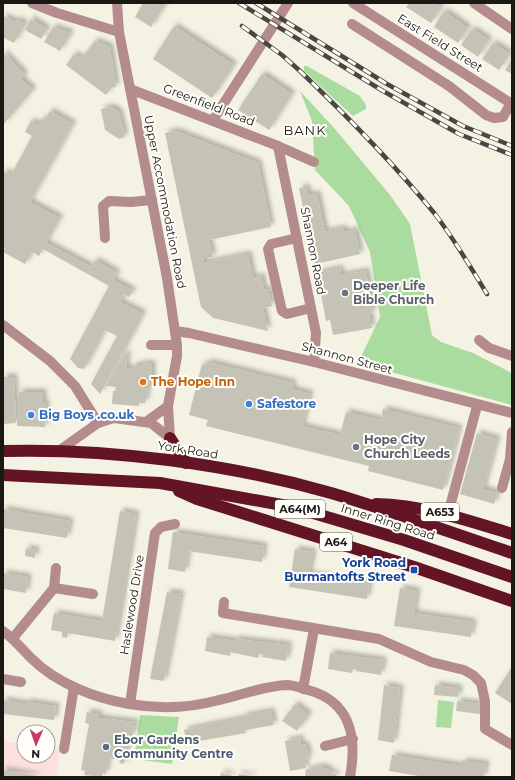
<svg xmlns="http://www.w3.org/2000/svg" width="515" height="780" viewBox="0 0 515 780" font-family="Montserrat,sans-serif">
	<style>
		.education { fill: #fbe0de }
		.green { fill: #abdc9f }
		.building { fill: #c5c3b5; filter: url(#shadow) }
		.lines { fill: none; stroke-linecap: round; stroke-linejoin: round }
		.minor { stroke: #b48c8e; stroke-width: 10 }
		.highway { stroke: #631525; stroke-width: 12 }
		.rail-casing { stroke: #484740; stroke-width: 4.5 }
		.rail { stroke: #fffefb; stroke-width: 3; stroke-dasharray: 9; stroke-linecap: butt }
		.worship-dot { fill: #6b7280; stroke: #fffefb; stroke-width: 1.5 }
		.food-dot { fill: #e8710a; stroke: #fffefb; stroke-width: 1.5 }
		.shop-dot { fill: #3f7fe0; stroke: #fffefb; stroke-width: 1.5 }
		.transit-dot { fill: #1a4fb4; stroke: #fffefb; stroke-width: 1.5 }
		.service-dot { fill: #5c6f8a; stroke: #fffefb; stroke-width: 1.5 }
		.labels { text-anchor: middle; stroke-width: 4; stroke-linejoin: round; paint-order: stroke }
		.shield { fill: #fffefb; stroke: #5e5d59; stroke-width: 1 }
		.shield-label { font-size: 11px; font-weight: bold; fill: #191813 }
		.street-label { font-size: 12px; fill: #191813; stroke: #fffefb }
		.worship-label { font-size: 12px; font-weight: bold; fill: #5b616d; stroke: #fffefb; text-anchor: start }
		.food-label { font-size: 12px; font-weight: bold; fill: #c56008; stroke: #fffefb; text-anchor: start }
		.shop-label { font-size: 12px; font-weight: bold; fill: #366cbe; stroke: #fffefb; text-anchor: start }
		.transit-label { font-size: 12px; font-weight: bold; fill: #164399; stroke: #fffefb; text-anchor: end }
		.service-label { font-size: 12px; font-weight: bold; fill: #4e5e75; stroke: #fffefb; text-anchor: start }
		.neighbourhood-label { font-size: 13px; letter-spacing: 1px; fill: #191813; stroke: #fffefb }
	</style>
	<defs>
		<filter id="shadow"><feDropShadow dx="3.5" dy="-3.5" stdDeviation="2" flood-color="#0004"/></filter>
	</defs>
	<rect width="100%" height="100%" fill="#f4f2e3"/>
	<!-- education -->
	<path class="education" d="M3,741L24,745V756H48V748L60,750L56,777H3Z"/>
	<!-- green -->
	<g class="green">
		<path d="M304,66H307L360,96L366,105V109L353,116L304,71Z"/>
		<path d="M300,91L335,129L390,195L410,224L432,335L441,342L473,353L512,373V405L358,363L380,317L370,252L349,206L315,170L312,121Z"/>
		<path d="M438,700L454,702L451,728L436,727Z"/>
		<path d="M140,715L179,717L172,764L134,759Z"/>
	</g>
	<!-- building -->
	<g class="building">
		<path d="M143,3H155L159,5L160,3H166L151,27L135,17Z"/>
		<path d="M409,3H433L441,8L431,23L406,7Z"/>
		<path d="M444,11L468,28L458,43L434,27Z"/>
		<path d="M3,16L16,22L18,20L25,24L14,43L6,39L7,37L3,40Z"/>
		<path d="M31,19L47,29L41,39L25,30Z"/>
		<path d="M174,26L234,65L212,98L153,59Z"/>
		<path d="M53,27L71,33L60,51L44,42Z"/>
		<path d="M472,29L489,40L478,57L461,45Z"/>
		<path d="M95,41L110,47L116,87H112L106,95L66,65L74,54L81,59Z"/>
		<path d="M493,43L510,54L499,70L482,59Z"/>
		<path d="M3,52L25,75L21,79L33,90L3,125Z"/>
		<path d="M512,59V74L505,70Z"/>
		<path d="M262,74L292,94L269,130L238,110Z"/>
		<path d="M111,107L119,112L125,137L119,139L105,130L101,109Z"/>
		<path d="M50,111L73,124L30,202L60,218L46,243L91,267L95,260L117,273L113,280L133,291L129,297L124,294L120,302L143,314L100,394L91,384L117,336L105,330L84,369L78,368L70,359L109,286L43,249L39,256L32,252L25,264L3,252L5,248L3,247V171L11,175L32,136L25,132L31,121L39,125L42,118L45,120Z"/>
		<path d="M176,131L258,163L271,227L209,240L213,257L203,258L204,263L248,254L253,278L261,276L264,290L268,289L272,306L263,308L268,331L213,318L201,307L165,133Z"/>
		<path d="M306,187L308,195L317,194L325,232L343,228L344,232L355,230L360,254L315,264L299,188Z"/>
		<path d="M340,268L341,275L366,271L373,312L369,313L372,328L333,335L330,320L326,321L317,273Z"/>
		<path d="M125,353L127,354L126,368L133,369L134,365H142V363L152,364V386H148L145,403H139V406L112,404L113,391H116V387L106,386Z"/>
		<path d="M208,362L293,383L292,389L310,394L302,426L340,435L346,412L381,420L383,409L459,428L443,490L368,471L369,466L206,426L208,420L189,415L202,364L206,365Z"/>
		<path d="M3,377H14L16,423L3,424Z"/>
		<path d="M19,392H43V403H46L45,427L17,426V401H19Z"/>
		<path d="M477,433L497,439L483,489L497,493L494,504L460,494Z"/>
		<path d="M3,509L70,521L67,538L3,528Z"/>
		<path d="M120,511L136,514L115,641L68,633L67,638L62,637V632L51,630L54,613L102,621Z"/>
		<path d="M173,532L264,546L262,562L188,551L185,572L168,569Z"/>
		<path d="M26,548L36,550L35,558L25,556Z"/>
		<path d="M295,549L313,552L309,574L369,583L367,599L289,587Z"/>
		<path d="M3,573L28,577L26,593L3,589Z"/>
		<path d="M400,588L417,591L414,613L473,622L471,637L394,626Z"/>
		<path d="M167,592L181,594L164,681L150,679Z"/>
		<path d="M207,637L236,641V639L289,645L286,661L262,657L263,655L259,654L258,658L230,652V656L205,651Z"/>
		<path d="M330,653L383,660L381,675L356,671V669H353L352,673L328,669Z"/>
		<path d="M512,667V704L495,693Z"/>
		<path d="M384,685L400,688L394,743L378,740Z"/>
		<path d="M435,685L459,688L458,697L434,695Z"/>
		<path d="M3,700L27,704V702L56,706L54,720L3,714Z"/>
		<path d="M457,701L481,704L480,714L456,711Z"/>
		<path d="M295,704L309,715L297,731L282,721Z"/>
		<path d="M271,711L274,725L245,730L246,733L187,743L184,730L243,718V716Z"/>
		<path d="M87,712L99,714V718L135,722L133,735H129L124,764L119,763L120,760L108,758L106,774L102,773V777L84,775L85,771L81,770L89,724L85,723Z"/>
		<path d="M300,738L301,745L305,744L309,755H307L308,761H305L306,768L290,771L285,741Z"/>
		<path d="M392,755L462,766V761L486,764L484,777H425L389,771Z"/>
		<path d="M320,766L330,770V773L337,774L336,777H305L306,769L313,770V767L319,768Z"/>
		<path d="M3,770L38,776V777H3Z"/>
		<path d="M221,773L231,775V777H220Z"/>
		<path d="M239,774L253,776V777H238Z"/>
	</g>
	<g class="lines">
		<!-- minor -->
		<g class="minor">
			<path d="M32,3L57,13L119,32"/>
			<path d="M117,3L119,32L167,278L177,345V356L168,406L170,438"/>
			<path d="M353,3L512,104"/>
			<path d="M474,3L512,29"/>
			<path d="M352,24L449,86L486,115L494,118L503,117L511,103"/>
			<path d="M130,89L278,146L314,162"/>
			<path d="M213,120L288,3"/>
			<path d="M278,146L316,333L314,362"/>
			<path d="M105,238L103,206L109,201L131,202L152,200"/>
			<path d="M297,238L271,244L268,249L282,311L287,314L311,308"/>
			<path d="M3,325L50,361L75,386L98,423"/>
			<path d="M175,331L189,333L314,362L512,413"/>
			<path d="M479,340L489,348L512,356"/>
			<path d="M151,345H177"/>
			<path d="M146,422L168,406"/>
			<path d="M60,450L98,423L114,418L151,423L170,438"/>
			<path d="M502,488L510,459L512,432"/>
			<path d="M448,514L477,406"/>
			<path d="M54,588L56,568"/>
			<path d="M224,602L223,613L379,639L431,662L464,670L473,675L481,683L485,701V729L512,745"/>
			<path d="M3,631C14,639 22,649 31,658C56,683 94,698 129,704C158,709 190,708 219,700C242,695 263,686 287,685C293,685 301,688 308,690C352,702 357,738 350,777"/>
			<path d="M13,638L54,588L93,594"/>
			<path d="M3,679L21,682"/>
			<path d="M303,689L314,629"/>
			<path d="M130,704L155,533L161,527L175,524"/>
			<path d="M325,746L353,739"/>
			<path d="M64,749L74,687"/>
		</g>
		<!-- highway -->
		<g class="highway">
			<path d="M170,438L186,463"/>
			<path d="M3,451C109,448 229,464 331,493C392,511 452,533 512,553"/>
			<path d="M3,475L160,483L293,507L404,540L512,577"/>
			<path d="M179,491L197,499L414,567L512,601"/>
			<path d="M376,504C423,505 467,520 512,534"/>
		</g>
		<!-- rail casing -->
		<g class="rail-casing">
			<g id="rail">
				<path d="M239,3L383,91L459,134L512,155"/>
				<path d="M256,3L387,84L463,126L512,146"/>
				<path d="M242,26L282,55L300,71C347,116 394,164 435,214C454,239 470,266 487,294"/>
			</g>
		</g>
		<!-- rail -->
		<use href="#rail" class="rail"/>
	</g>
	<!-- markers -->
	<g class="worship-dot">
		<circle cx="345" cy="293" r="4"/>
		<circle cx="356" cy="447" r="4"/>
	</g>
	<circle class="food-dot" cx="143" cy="382" r="4"/>
	<g class="shop-dot">
		<circle cx="249" cy="404" r="4"/>
		<circle cx="31" cy="415" r="4"/>
	</g>
	<rect class="transit-dot" x="410" y="566" width="8" height="8" rx="2"/>
	<circle class="service-dot" cx="106" cy="747" r="4"/>
	<g class="labels">
		<!-- shield labels -->
		<g class="shield">
			<rect x="275" y="500" width="50" height="18" rx="3"/>
			<rect x="421" y="503" width="38" height="18" rx="3"/>
			<rect x="320" y="533" width="32" height="18" rx="3"/>
		</g>
		<g class="shield-label">
			<text x="300" y="513">A64(M)</text>
			<text x="440" y="516">A653</text>
			<text x="336" y="546">A64</text>
		</g>
		<!-- street labels -->
		<g class="street-label">
			<text transform="translate(440 43) rotate(32)" y="4">East Field Street</text>
			<text transform="translate(209 105) rotate(21)" y="4">Greenfield Road</text>
			<text transform="translate(165 202) rotate(79)" y="4">Upper Accommodation Road</text>
			<text transform="translate(313 251) rotate(79)" y="4">Shannon Road</text>
			<text transform="translate(347 358) rotate(15)" y="4">Shannon Street</text>
			<text transform="translate(188 450) rotate(9)" y="4">York Road</text>
			<text transform="translate(388 522) rotate(17)" y="4">Inner Ring Road</text>
			<text transform="translate(132 605) rotate(-81)" y="4">Haslewood Drive</text>
		</g>
		<!-- worship labels -->
		<g class="worship-label">
			<text x="353" y="290">Deeper Life<tspan x="353" dy="14">Bible Church</tspan></text>
			<text x="364" y="444">Hope City<tspan x="364" dy="14">Church Leeds</tspan></text>
		</g>
		<!-- food labels -->
		<g class="food-label">
			<text x="151" y="386">The Hope Inn</text>
		</g>
		<!-- shop labels -->
		<g class="shop-label">
			<text x="257" y="408">Safestore</text>
			<text x="39" y="419">Big Boys .co.uk</text>
		</g>
		<!-- transit labels -->
		<g class="transit-label">
			<text x="406" y="567">York Road<tspan x="406" dy="14">Burmantofts Street</tspan></text>
		</g>
		<!-- service labels -->
		<g class="service-label">
			<text x="114" y="744">Ebor Gardens<tspan x="114" dy="14">Community Centre</tspan></text>
		</g>
		<!-- neighbourhood labels -->
		<g class="neighbourhood-label">
			<text x="305" y="135">BANK</text>
		</g>
	</g>
	<!-- border -->
	<rect width="515" height="780" fill="none" stroke="#191813" stroke-width="8"/>
	<!-- north arrow -->
	<g transform="translate(36 744) rotate(182)"><circle r="19" fill="#fffefb" stroke="#a3a29e"/>
	<path d="M0-3L7 15L0 10L-7 15Z" fill="#c83963"/>
	<text y="-6" font-size="11" font-weight="bold" text-anchor="middle" fill="#191813">N</text>
	</g>
</svg>
